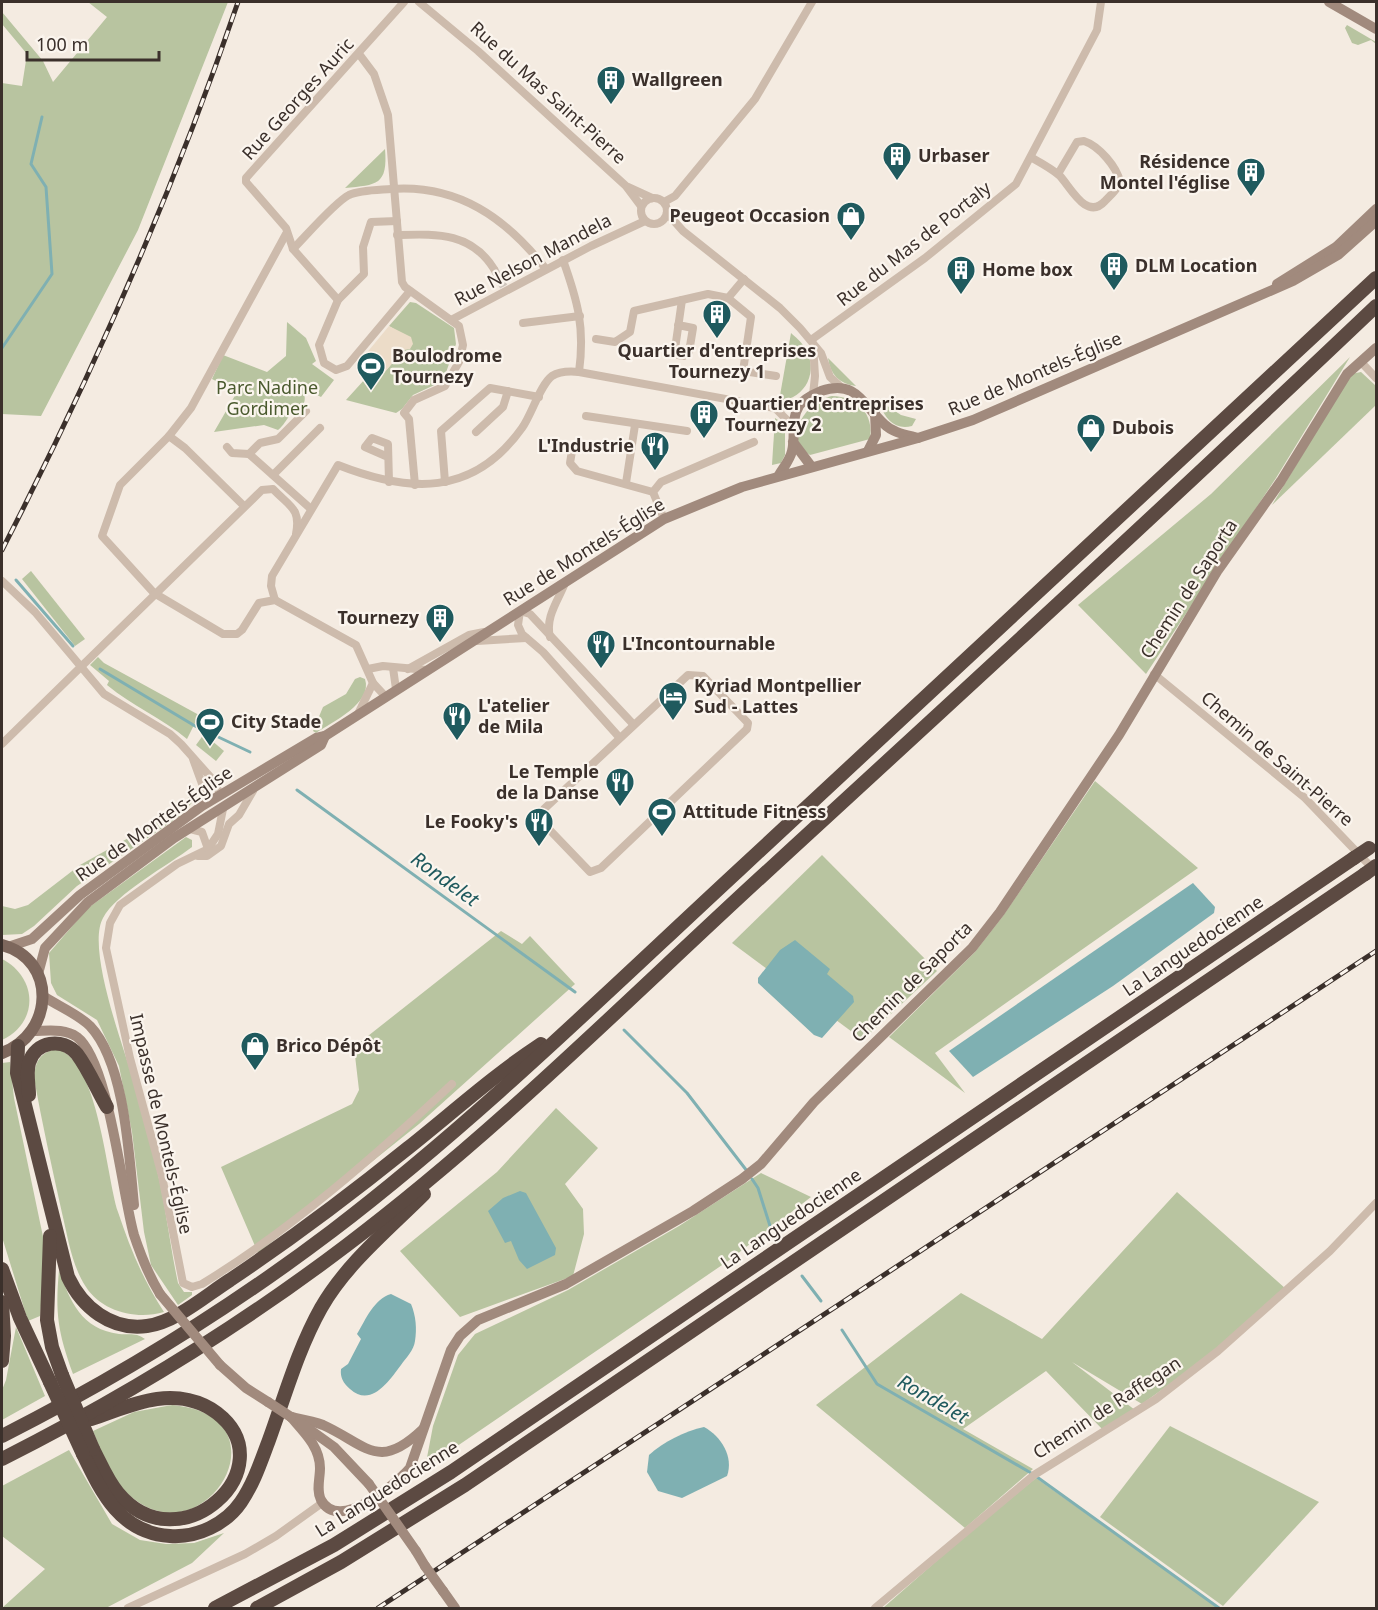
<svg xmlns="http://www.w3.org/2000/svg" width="1378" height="1610" viewBox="0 0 1378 1610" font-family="'Noto Sans',sans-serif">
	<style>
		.green { fill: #b8c4a0 }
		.plaza { fill: #ecdcc8 }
		.water { fill: #7fb0b2 }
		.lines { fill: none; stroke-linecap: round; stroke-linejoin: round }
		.stream { stroke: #7fb0b2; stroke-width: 3 }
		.street-tunnel { stroke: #cfc6bd; stroke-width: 8; stroke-dasharray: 8 4; stroke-linecap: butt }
		.street { stroke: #cdbbac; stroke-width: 8 }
		.secondary { stroke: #a18a7d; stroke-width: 10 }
		.primary { stroke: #7d675c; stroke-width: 12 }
		.highway { stroke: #5c4a42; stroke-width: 14 }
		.rail-casing { stroke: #3b302b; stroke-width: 5 }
		.rail { stroke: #fbf5ee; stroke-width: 3; stroke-dasharray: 9; stroke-linecap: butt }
		.secondary-bridge { stroke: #a18a7d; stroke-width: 10 }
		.highway-bridge { stroke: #5c4a42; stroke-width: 14 }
		.labels { text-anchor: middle; stroke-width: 4.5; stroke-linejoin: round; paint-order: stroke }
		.poi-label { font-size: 18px; font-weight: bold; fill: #3b302b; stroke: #fbf5ee; text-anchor: start }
		.street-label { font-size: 18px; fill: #3b302b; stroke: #fbf5ee }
		.park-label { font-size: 18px; fill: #4a5a2e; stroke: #fbf5ee }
		.water-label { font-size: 20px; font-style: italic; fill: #1f5a5e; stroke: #fbf5ee }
	</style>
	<rect width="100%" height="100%" fill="#f4ebe1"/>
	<!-- green -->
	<g class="green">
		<path d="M88,2H228L138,230L41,416L2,414V83L22,86L27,54L2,24V12L43,61L53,82L107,17Z"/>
		<path d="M1347,25L1376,42V44L1371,40L1358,45L1352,43L1345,28Z"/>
		<path d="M385,149C388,185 377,185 345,188Z"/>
		<path d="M410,302L416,303L454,328L456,344L443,381L413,395L402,409L396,413L346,400L365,379L371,384L383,374L404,349H410L405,336L389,326Z"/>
		<path d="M287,322L306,338L316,361L312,364L334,380L321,397L303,388C308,408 302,403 290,415C286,420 284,425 278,430L264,425L214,432L237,392L212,379L223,355L267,372L286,356Z"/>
		<path d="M791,333C795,337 801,341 804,347C820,370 806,399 779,401Z"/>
		<path d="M1350,357L1276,478L1146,674L1078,605L1211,494Z"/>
		<path d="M828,358L856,386C840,384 830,375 828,358Z"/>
		<path d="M1361,372L1376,386V405L1272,505L1351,374Z"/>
		<path d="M832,396C857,397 874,413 870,439L810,455C781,437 807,401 832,396Z"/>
		<path d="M883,403L901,415L916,419L912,426C895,430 886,420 880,405Z"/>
		<path d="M775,418L785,425V455L781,463L772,465Z"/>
		<path d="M31,571L85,639L75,646L22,579Z"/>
		<path d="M98,657L104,663L199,715L187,739C162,718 132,706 107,685L109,681L90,665Z"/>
		<path d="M360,677L365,679C373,703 332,722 316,733L313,731L323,707L346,694L355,679Z"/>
		<path d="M204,734L224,751L216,761L196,745Z"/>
		<path d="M1095,781L1198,868L935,1053L965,1093L889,1037L975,952L1003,916Z"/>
		<path d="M197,790L198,796L180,816L77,886L34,926L22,934L2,935V906L15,909L28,905L80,865L184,807L191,791Z"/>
		<path d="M186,837L192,840V847C170,864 115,894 103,918C86,949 124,1048 134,1082C142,1111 150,1141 157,1170C166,1207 170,1246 178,1283L184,1292H192V1295L178,1305L151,1265L144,1232L132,1132L119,1066L97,1020L57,995L51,983L49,953L88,908Z"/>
		<path d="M822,855L937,971L863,1040L732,943Z"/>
		<path d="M501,931L522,944L530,936L575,984L419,1124L258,1253L221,1167L352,1104L359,1090L354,1047Z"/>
		<path d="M2,959C37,977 40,1022 2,1040Z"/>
		<path d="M57,1049C99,1061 106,1175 118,1212C130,1248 143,1280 164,1312C137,1320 102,1312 86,1287C72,1266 68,1238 62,1213C52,1168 42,1123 34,1078C35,1062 40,1052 57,1049Z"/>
		<path d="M10,1062L14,1098L46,1251L40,1316L28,1321L2,1237V1063Z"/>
		<path d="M556,1108L598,1148L565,1184L583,1209L584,1234L573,1276L460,1317L400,1251L497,1172Z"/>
		<path d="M761,1173L811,1197L728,1261L425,1468L433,1426L458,1355L475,1334L568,1290L679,1226Z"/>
		<path d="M1177,1192L1286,1289L1227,1343L1142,1404L1072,1362L1135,1410L1103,1430L1046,1371L963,1429L1033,1469L965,1528L816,1405L961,1293L1042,1339Z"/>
		<path d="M59,1270C70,1301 81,1329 119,1334C129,1335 136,1332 145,1339L73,1374C58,1332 55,1314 59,1270Z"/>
		<path d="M16,1327L45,1396L2,1420V1390L6,1380Z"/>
		<path d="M172,1405C296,1416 199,1572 122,1488C107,1473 101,1450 93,1431L134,1412Z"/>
		<path d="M1170,1426L1319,1502L1223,1606L1100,1517Z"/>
		<path d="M69,1450L112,1524L140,1540L166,1544L194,1543L224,1533L192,1563L106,1608H2L45,1569L2,1536V1486Z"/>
		<path d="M1036,1478L1219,1608H883L966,1535Z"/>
	</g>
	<!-- plaza -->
	<path class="plaza" d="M389,326L411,337L413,344L410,349L404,350L383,374L379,375L360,361Z"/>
	<!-- water -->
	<g class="water">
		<path d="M1193,883L1215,907L1214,913L1113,986L973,1077L949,1051Z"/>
		<path d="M795,940L830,969L827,974L853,996L854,1002L822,1038L814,1035L758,983V978L780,950Z"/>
		<path d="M520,1191L526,1193L556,1248L555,1255L527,1269L519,1260L511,1241L505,1243L488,1211L503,1198Z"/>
		<path d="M391,1294L411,1304C416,1316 417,1329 415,1341C414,1350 406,1358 401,1365C389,1381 371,1408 350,1389C343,1383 340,1377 341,1369L348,1364L361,1339L357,1334C366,1319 374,1299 391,1294Z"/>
		<path d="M704,1427C721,1436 734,1457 727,1476L682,1498L658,1491L647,1472L649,1455C663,1442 685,1431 704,1427Z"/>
	</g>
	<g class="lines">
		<!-- stream -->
		<g class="stream">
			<path d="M2,348L52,274L46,187L31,164L42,117"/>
			<path d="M16,580L73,646"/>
			<path d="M100,669L195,726L250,752"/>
			<path d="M297,790L575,992"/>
			<path d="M624,1030L687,1093L747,1171"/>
			<path d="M752,1179L758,1188L771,1229"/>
			<path d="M802,1276L821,1301"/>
			<path d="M842,1330L877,1384L1031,1473"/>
			<path d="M1037,1477L1219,1608"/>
		</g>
		<!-- street-tunnel -->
		<path class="street-tunnel" d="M494,269L506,291"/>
		<!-- street -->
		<g class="street">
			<path d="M419,2L478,51L626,186L641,206"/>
			<path d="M359,54L374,74L388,115L402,282L405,287L459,326L463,345L459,362L445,386L414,400L404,413L409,419L415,485"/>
			<path d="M1032,158C1041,163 1052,169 1060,176C1071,188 1087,221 1105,201C1111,195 1117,190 1120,182C1117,167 1099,146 1084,141L1077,142L1058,174"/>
			<path d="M628,187L652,198"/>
			<circle cx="654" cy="211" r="13"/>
			<path d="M664,202L675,196L755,99L812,2"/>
			<path d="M667,213L683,231L780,308L800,328L821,353L830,377L842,388"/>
			<path d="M397,221L371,222L363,247L364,274L338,300L319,345L324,363L336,370L347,366L410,291"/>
			<path d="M397,235C437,234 471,232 494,269"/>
			<path d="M293,249C306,236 335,202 349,195C360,190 379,190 391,189C458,184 506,218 546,269"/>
			<path d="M563,260C578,302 585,328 579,372"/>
			<path d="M728,298L751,317L743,371L776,376"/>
			<path d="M338,300L293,249L286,228L246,182V178L404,2"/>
			<path d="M451,320L591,246L645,221"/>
			<path d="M523,323L580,316"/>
			<path d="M678,325L693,328L689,352L684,356L678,355L675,349L682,300"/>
			<path d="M596,339L615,342L630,332L634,311L708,294L728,298L744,279"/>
			<path d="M811,340L925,258L1016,184L1097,30L1101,2"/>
			<path d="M1361,362L1376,378"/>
			<path d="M813,395L815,376L813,344"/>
			<path d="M775,408L792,425"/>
			<path d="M586,416L687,431"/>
			<path d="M476,432L503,407L508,391"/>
			<path d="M169,436L191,408L286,234"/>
			<path d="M573,445L570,463L577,471L653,492"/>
			<path d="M227,447L232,453L249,454"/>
			<path d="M249,454L311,509"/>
			<path d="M249,454L260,443L278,439L306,411"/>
			<path d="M388,457L365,447L372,438L388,444L389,482"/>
			<path d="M273,475L320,428"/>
			<path d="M445,482L441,431L490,388L539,397"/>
			<path d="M626,483L635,425"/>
			<path d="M244,506L185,448L169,436L120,485L102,536L154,593L223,634H237L242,630L259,603L275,600L356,645L373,683L385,696"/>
			<path d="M664,519L653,492L661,482L754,442"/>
			<path d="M2,581L35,612L104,694L170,734L181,744L213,780L220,794"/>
			<path d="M275,600L271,586L272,576L338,465C409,493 473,497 522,428C532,414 540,385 552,376C560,371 569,371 579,372L775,408L799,406"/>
			<path d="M550,637C545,617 558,601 565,583"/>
			<path d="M477,641L526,638"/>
			<path d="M393,668L396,689"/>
			<path d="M368,669L383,666L427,670"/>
			<path d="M408,669L469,635L484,632"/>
			<path d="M1154,674L1305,798L1375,871"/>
			<path d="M688,675L703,676L748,723L747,729L601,868L590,872L543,823L544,809Z"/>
			<path d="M358,714L373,683"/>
			<path d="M619,737L543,652L522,634L518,625L520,611L530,614L633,724"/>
			<path d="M2,744L262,490L273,489C290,507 301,508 296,534"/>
			<path d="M193,759L205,792L202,806"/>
			<path d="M190,829L202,832L208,849L177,864L120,905L110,923L106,948L130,1058L162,1176L183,1283L192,1287L202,1284C293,1228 374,1157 452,1084"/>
			<path d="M208,849L218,834L223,809"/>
			<path d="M198,856H207L221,846L229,824L239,815L253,791"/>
			<path d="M128,1608L245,1554L276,1536L322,1503"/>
			<path d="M875,1608L1034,1475L1156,1399L1218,1351L1330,1251L1376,1203"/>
		</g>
		<!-- secondary -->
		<g class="secondary">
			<path d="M1329,2L1376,29"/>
			<path d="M1277,284L1336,247L1376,209"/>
			<path d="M793,442L811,466"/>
			<path d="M868,451L876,435L875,413"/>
			<path d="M779,475C783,468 790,460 792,451C796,436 790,421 799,406C803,399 814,394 821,391C857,379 863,405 884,424C893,433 907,435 918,438"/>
			<path d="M8,947L32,939L80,895L202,806L316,738L325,736L664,519L742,487L918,438L973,420L1293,281L1338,255L1376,221"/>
			<path d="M38,974L45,948L88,902L174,838L321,745L325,736"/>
			<path d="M43,996C58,1006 78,1014 90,1026C125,1063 129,1156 134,1205"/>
			<path d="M33,1031C48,1031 64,1028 77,1037C109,1061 122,1194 134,1235C141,1256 149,1276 160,1294"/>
			<path d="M220,1365L246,1388L268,1402"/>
			<path d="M291,1417C304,1432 320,1447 320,1468C320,1479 316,1490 321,1500C339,1533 395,1485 410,1468L451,1350L460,1336L478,1320L566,1284L693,1211L742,1179L761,1164L814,1102L972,948L1000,912L1119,735L1218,570L1281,481L1347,374L1376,348"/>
			<path d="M291,1417C301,1419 313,1421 323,1425C367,1445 378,1472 423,1429"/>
			<path d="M302,1424L334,1447L369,1484"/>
			<path d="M416,1551L425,1566"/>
			<path d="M443,1591L455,1608"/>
		</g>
		<!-- primary -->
		<path class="primary" d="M2,945C58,960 54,1034 2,1053"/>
		<!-- highway -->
		<g class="highway">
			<path d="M18,1046L17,1073L68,1277C82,1307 111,1331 147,1326C176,1322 205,1296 230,1280C291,1239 351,1194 408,1148C452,1113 494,1075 541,1044"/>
			<path d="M29,1095C29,1085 26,1074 29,1063C35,1041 63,1037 77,1054C89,1070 97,1090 107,1107"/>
			<path d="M50,1236L47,1320L52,1347L62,1375"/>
			<path d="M2,1269L20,1318L50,1382"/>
			<path d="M2,1302L4,1336L2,1361"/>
			<path d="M91,1419C113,1412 134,1402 157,1399C178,1396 200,1400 217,1413C287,1467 180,1567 118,1493C107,1480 101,1464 93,1449"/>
			<path d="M2,1436C117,1378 229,1309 332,1231C476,1121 606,993 739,870C952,673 1164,475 1376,278"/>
			<path d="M83,1454C102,1494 121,1533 170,1536C197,1538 226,1524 241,1502C254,1483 261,1461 269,1440C285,1396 298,1349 321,1308C346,1264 388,1230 424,1194"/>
			<path d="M2,1459C123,1398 239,1327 347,1245C494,1134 624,1003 760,878C966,689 1173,499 1376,306"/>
			<path d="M215,1608L334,1545L451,1472L1354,858"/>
			<path d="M257,1608L341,1562L465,1485L1365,874"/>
		</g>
		<!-- rail casing -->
		<g class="rail-casing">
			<g id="rail">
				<path d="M2,550C93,373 174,190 238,2"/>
				<path d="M378,1608L1376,951"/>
			</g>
		</g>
		<!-- rail -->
		<use href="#rail" class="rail"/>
		<!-- secondary-bridge -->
		<g class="secondary-bridge">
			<path d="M160,1294L220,1365"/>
			<path d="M268,1402L291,1417"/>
			<path d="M369,1484L416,1551"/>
			<path d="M425,1566L443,1591"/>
		</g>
		<!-- highway-bridge -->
		<g class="highway-bridge">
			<path d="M1354,858L1369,848"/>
			<path d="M1365,874L1376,866"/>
			<path d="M62,1375L93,1449"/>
			<path d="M50,1382L83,1454"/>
		</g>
	</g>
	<!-- icons -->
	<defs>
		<g id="building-pin" transform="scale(1.5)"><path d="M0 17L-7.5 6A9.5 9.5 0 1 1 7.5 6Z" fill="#1f5a5e" stroke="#fbf5ee"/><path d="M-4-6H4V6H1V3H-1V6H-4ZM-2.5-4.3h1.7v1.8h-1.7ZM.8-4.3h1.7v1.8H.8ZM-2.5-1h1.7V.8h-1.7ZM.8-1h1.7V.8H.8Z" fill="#fff"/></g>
		<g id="shop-pin" transform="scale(1.5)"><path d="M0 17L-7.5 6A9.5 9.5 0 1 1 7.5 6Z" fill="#1f5a5e" stroke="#fbf5ee"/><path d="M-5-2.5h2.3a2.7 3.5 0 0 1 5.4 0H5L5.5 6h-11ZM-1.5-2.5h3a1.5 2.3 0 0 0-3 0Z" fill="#fff"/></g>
		<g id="stadium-pin" transform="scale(1.5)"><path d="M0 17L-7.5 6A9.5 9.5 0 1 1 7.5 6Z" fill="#1f5a5e" stroke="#fbf5ee"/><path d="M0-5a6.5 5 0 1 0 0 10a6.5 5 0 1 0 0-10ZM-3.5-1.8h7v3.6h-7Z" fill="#fff"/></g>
		<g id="restaurant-pin" transform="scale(1.5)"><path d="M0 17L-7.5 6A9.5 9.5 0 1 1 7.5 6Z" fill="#1f5a5e" stroke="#fbf5ee"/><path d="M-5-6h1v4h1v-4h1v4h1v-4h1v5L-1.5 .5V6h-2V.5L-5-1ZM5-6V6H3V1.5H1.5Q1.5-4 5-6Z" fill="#fff"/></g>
		<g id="hotel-pin" transform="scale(1.5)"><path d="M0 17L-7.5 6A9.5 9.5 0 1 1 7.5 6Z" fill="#1f5a5e" stroke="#fbf5ee"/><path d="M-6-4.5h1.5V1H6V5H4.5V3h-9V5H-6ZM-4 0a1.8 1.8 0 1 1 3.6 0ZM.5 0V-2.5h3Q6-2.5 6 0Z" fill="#fff"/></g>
	</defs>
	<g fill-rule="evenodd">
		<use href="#building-pin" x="611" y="80"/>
		<use href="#building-pin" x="897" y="156"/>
		<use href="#building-pin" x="1251" y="172"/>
		<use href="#shop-pin" x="851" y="216"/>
		<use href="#building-pin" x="1114" y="266"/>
		<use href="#building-pin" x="961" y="270"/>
		<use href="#building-pin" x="717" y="314"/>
		<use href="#stadium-pin" x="371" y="366"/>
		<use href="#building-pin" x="704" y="414"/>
		<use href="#shop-pin" x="1091" y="428"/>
		<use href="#restaurant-pin" x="655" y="446"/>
		<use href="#building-pin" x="440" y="618"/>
		<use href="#restaurant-pin" x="601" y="644"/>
		<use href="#hotel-pin" x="673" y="696"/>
		<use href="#restaurant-pin" x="457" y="716"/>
		<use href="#stadium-pin" x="210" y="722"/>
		<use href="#restaurant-pin" x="620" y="782"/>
		<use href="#stadium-pin" x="662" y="812"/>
		<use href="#restaurant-pin" x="539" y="822"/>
		<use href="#shop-pin" x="255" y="1046"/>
	</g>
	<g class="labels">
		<!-- poi labels -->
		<g class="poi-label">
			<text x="632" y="86">Wallgreen</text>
			<text x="918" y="162">Urbaser</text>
			<text x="1230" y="168" text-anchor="end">Résidence<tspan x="1230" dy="21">Montel l'église</tspan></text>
			<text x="830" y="222" text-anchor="end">Peugeot Occasion</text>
			<text x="1135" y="272">DLM Location</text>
			<text x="982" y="276">Home box</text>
			<text x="717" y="357" text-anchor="middle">Quartier d'entreprises<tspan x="717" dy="21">Tournezy 1</tspan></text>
			<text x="392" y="362">Boulodrome<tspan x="392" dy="21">Tournezy</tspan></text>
			<text x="725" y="410">Quartier d'entreprises<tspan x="725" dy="21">Tournezy 2</tspan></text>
			<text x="1112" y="434">Dubois</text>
			<text x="634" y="452" text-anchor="end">L'Industrie</text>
			<text x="419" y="624" text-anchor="end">Tournezy</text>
			<text x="622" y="650">L'Incontournable</text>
			<text x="694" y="692">Kyriad Montpellier<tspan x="694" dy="21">Sud - Lattes</tspan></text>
			<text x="478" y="712">L'atelier<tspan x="478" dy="21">de Mila</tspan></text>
			<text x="231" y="728">City Stade</text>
			<text x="599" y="778" text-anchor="end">Le Temple<tspan x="599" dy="21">de la Danse</tspan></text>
			<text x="683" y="818">Attitude Fitness</text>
			<text x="518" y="828" text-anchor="end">Le Fooky's</text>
			<text x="276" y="1052">Brico Dépôt</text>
		</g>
		<!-- street labels -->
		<g class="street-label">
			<text transform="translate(548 93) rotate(42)" y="6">Rue du Mas Saint-Pierre</text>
			<text transform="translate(298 99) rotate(-48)" y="6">Rue Georges Auric</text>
			<text transform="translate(914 244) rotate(-38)" y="6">Rue du Mas de Portaly</text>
			<text transform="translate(533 260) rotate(-28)" y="6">Rue Nelson Mandela</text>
			<text transform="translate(1035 374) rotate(-23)" y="6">Rue de Montels-Église</text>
			<text transform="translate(584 552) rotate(-32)" y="6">Rue de Montels-Église</text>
			<text transform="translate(1189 589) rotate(-57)" y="6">Chemin de Saporta</text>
			<text transform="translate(1277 759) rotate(41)" y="6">Chemin de Saint-Pierre</text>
			<text transform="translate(154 824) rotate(-35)" y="6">Rue de Montels-Église</text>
			<text transform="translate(1193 946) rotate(-34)" y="6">La Languedocienne</text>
			<text transform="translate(912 982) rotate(-45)" y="6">Chemin de Saporta</text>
			<text transform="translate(161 1124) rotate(77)" y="6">Impasse de Montels-Église</text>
			<text transform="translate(791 1219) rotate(-34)" y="6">La Languedocienne</text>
			<text transform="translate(1107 1408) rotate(-33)" y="6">Chemin de Raffegan</text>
			<text transform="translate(387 1489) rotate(-32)" y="6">La Languedocienne</text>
		</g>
		<!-- park labels -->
		<g class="park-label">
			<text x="267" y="394">Parc Nadine<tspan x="267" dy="21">Gordimer</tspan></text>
		</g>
		<!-- water labels -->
		<g class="water-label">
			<text transform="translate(445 879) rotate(36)" y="7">Rondelet</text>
			<text transform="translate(933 1399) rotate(30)" y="7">Rondelet</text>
		</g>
	</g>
	<!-- border -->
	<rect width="1378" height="1610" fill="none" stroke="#3b302b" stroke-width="6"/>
	<!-- scale -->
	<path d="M27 51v9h132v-9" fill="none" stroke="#3b302b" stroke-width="3"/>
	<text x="36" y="51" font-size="18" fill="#3b302b" stroke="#fbf5ee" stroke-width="4.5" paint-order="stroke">100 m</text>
</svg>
